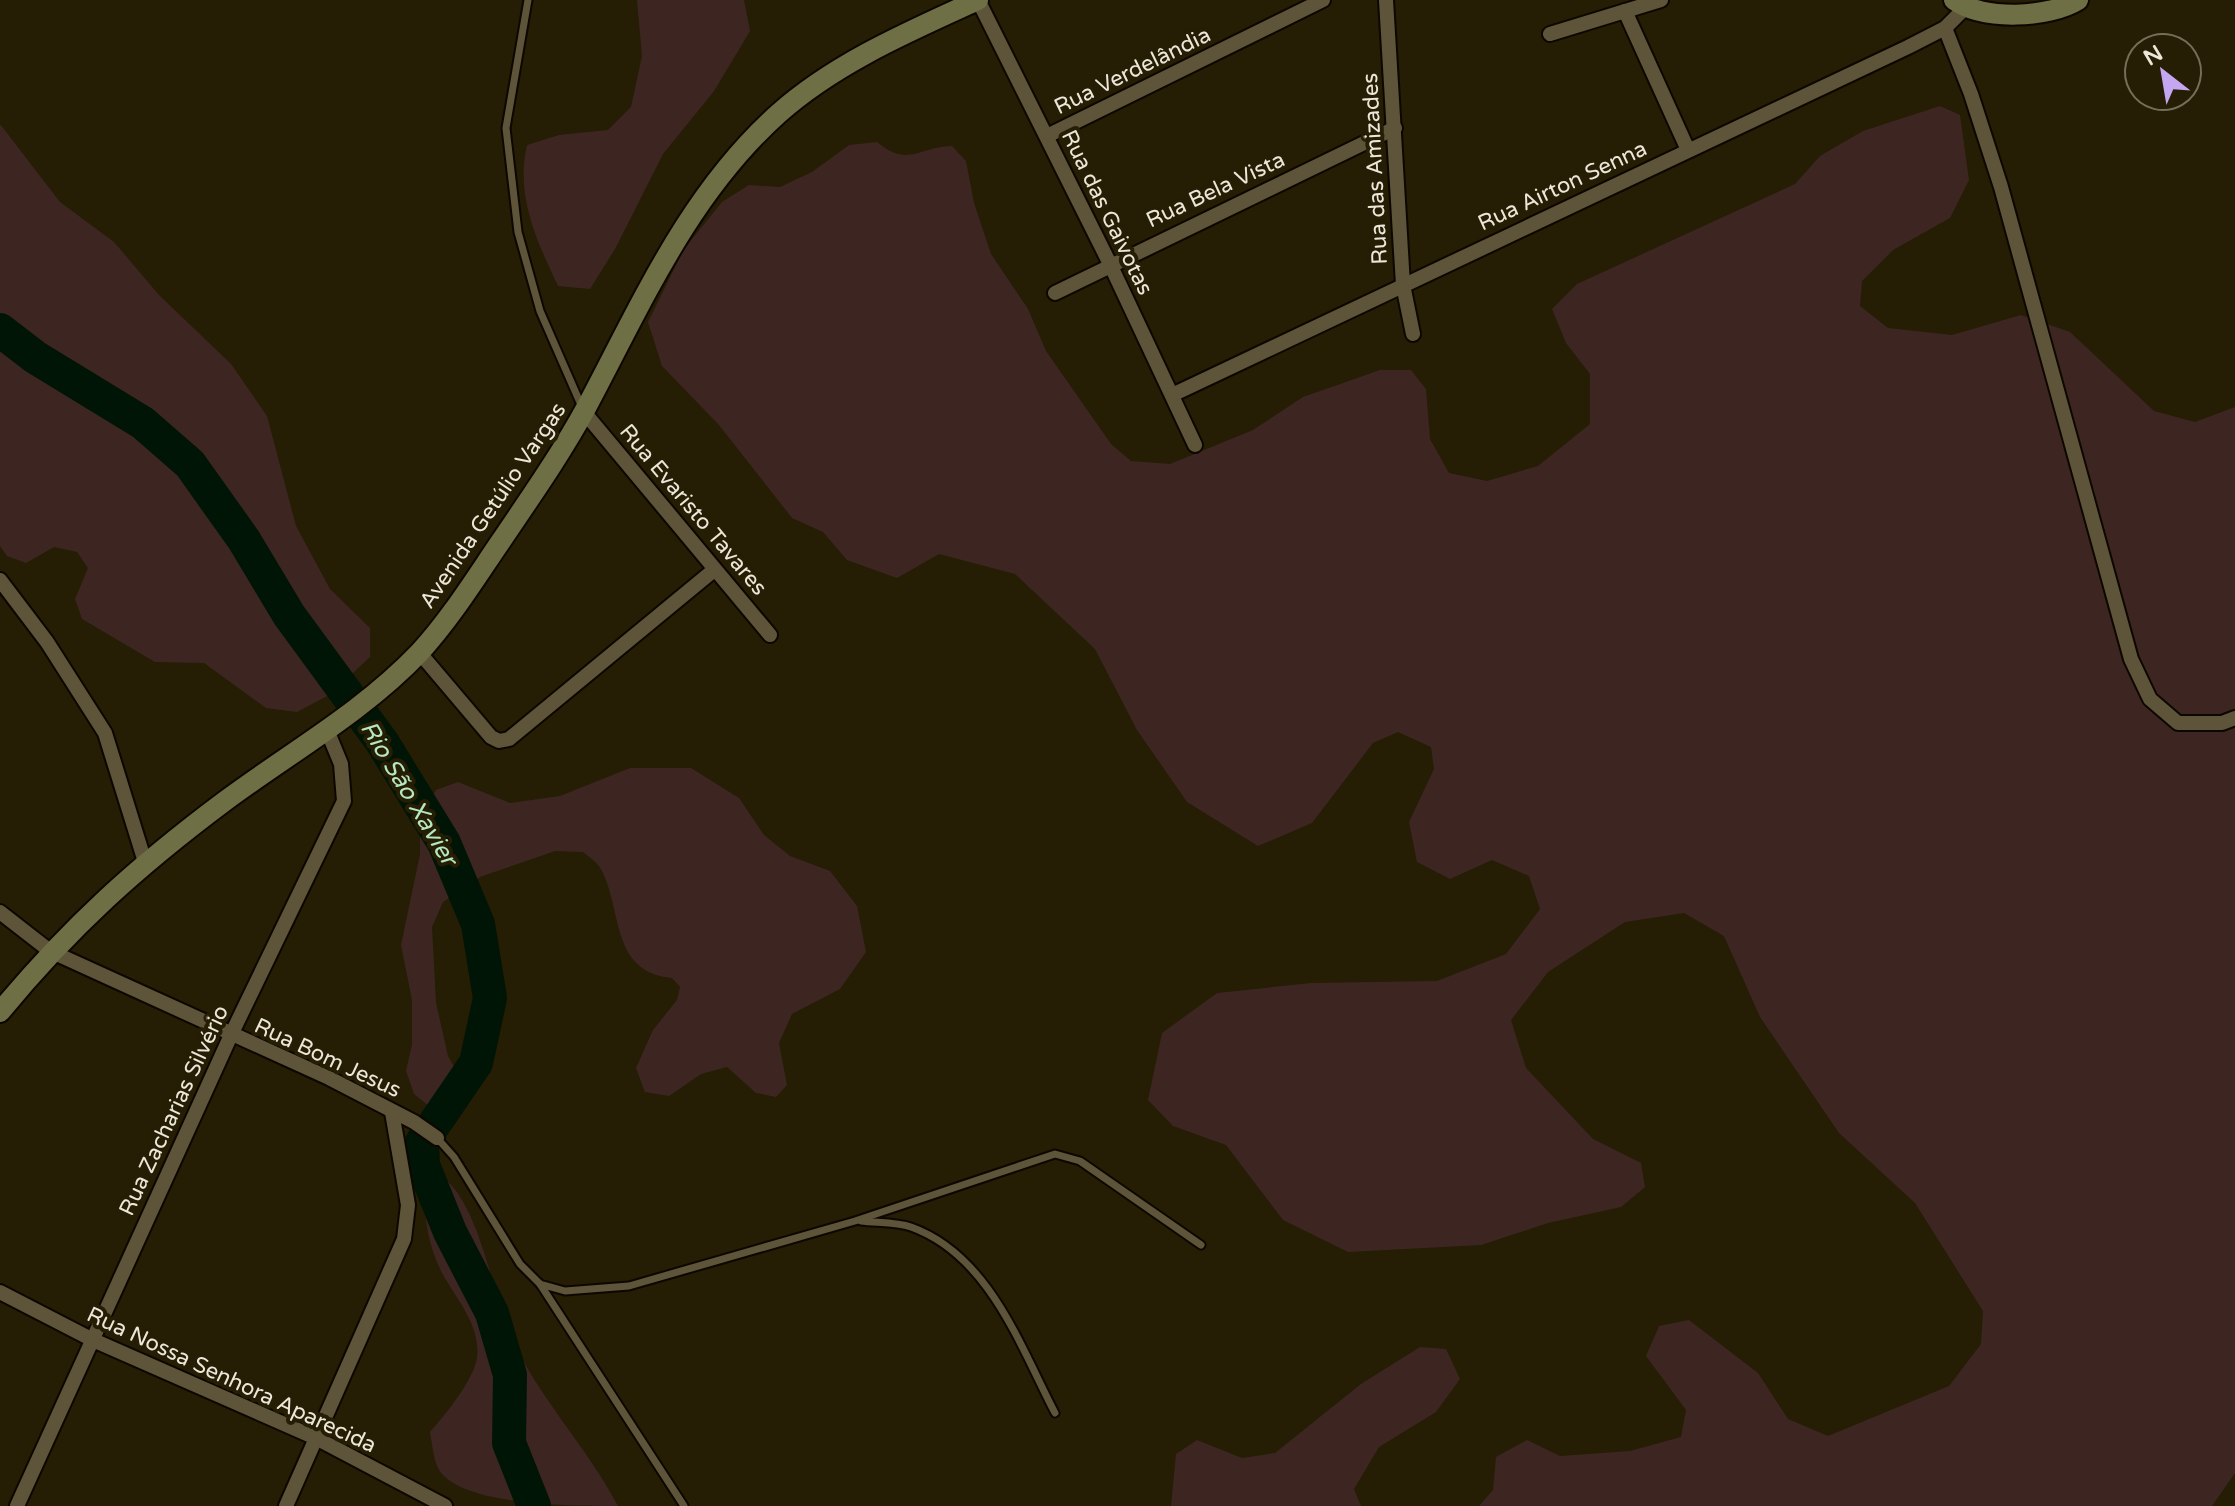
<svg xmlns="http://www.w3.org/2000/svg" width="2235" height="1506" viewBox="0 0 2235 1506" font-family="'Varela Round',sans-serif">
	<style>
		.green { fill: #3d2622 }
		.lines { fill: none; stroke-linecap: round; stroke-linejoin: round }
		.river { stroke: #001506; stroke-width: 34 }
		.lane-casing { stroke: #0e0700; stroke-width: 11 }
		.street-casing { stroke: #0e0700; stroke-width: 18 }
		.secondary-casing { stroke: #0e0700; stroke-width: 24 }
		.lane { stroke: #5d5439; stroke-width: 7 }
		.street { stroke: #5d5439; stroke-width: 14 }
		.secondary { stroke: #6f6f45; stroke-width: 20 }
		.labels { text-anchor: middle; stroke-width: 8; stroke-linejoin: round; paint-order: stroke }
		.street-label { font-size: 22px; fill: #ece7d8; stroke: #251d04 }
		.water-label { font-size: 24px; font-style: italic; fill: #b5e8c1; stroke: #251d04 }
	</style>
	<rect width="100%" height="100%" fill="#251d04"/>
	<!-- green -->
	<g class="green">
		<path d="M637,0H744L750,31L714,91L663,154L615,249L590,289L558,286C537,241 515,196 527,145L559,135L608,130L631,107L642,56Z"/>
		<path d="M1940,106L1960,115L1969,180L1950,218L1893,250L1862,281L1860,306L1888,328L1952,335L2021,315L2070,332L2154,411L2195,422L2235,407V1473L2212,1506H1479L1493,1490L1496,1457L1527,1440L1560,1456L1630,1451L1681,1437L1686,1410L1646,1356L1659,1326L1689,1320L1758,1373L1788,1419L1828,1436L1949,1386L1981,1344L1983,1311L1915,1203L1839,1133L1760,1017L1724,936L1684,913L1625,922L1548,972L1511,1020L1526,1068L1593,1139L1641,1163L1645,1187L1621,1207L1548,1223L1481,1245L1348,1252L1283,1220L1226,1145L1173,1126L1148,1100L1162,1033L1217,993L1311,983L1437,981L1506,954L1540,909L1529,876L1492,860L1450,879L1417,862L1409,822L1434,769L1431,747L1398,732L1373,743L1312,823L1258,846L1187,802L1137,730L1095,649L1015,574L939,554L897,578L847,560L823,532L792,518L719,425L662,366L648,322L684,249L722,202L749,185L780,187L812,172L849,145L877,142C909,168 917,147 952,146L966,161L974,203L991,254L1028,309L1046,351L1111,444L1131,461L1170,464L1253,430L1303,397L1380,370H1411L1426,389L1430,439L1449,473L1487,481L1538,466L1590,424V374L1566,343L1552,309L1577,284L1795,184L1820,156L1863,131Z"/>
		<path d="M0,124L60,202L114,242L159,295L231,364L267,416L296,526L330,589L370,628V657L329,695L297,712L266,708L204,663L155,662L82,619L75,599L88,568L77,552L54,547L26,563L7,556L0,546Z"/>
		<path d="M630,768H691L739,798L764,835L790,856L830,871L857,906L866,952L840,989L792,1014L779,1043L787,1085L776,1097L756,1093L727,1067L701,1074L669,1096L645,1092L636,1068L653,1030L677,1000L680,987L672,978C610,972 623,911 601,869C597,862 589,857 583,852L555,851L480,877L443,902L432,927L436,1003L448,1056L467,1090L463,1104L450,1112L429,1106L414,1094L406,1071L412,1045V1000L401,945L420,854V818L436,790L458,782L510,803L560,796Z"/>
		<path d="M441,1176C478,1201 492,1289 508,1330C535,1394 586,1445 618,1506C572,1506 458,1506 438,1468C433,1457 432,1443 430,1432C445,1415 473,1381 477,1358C481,1325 456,1299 442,1273C428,1245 424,1219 425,1188Z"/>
		<path d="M1420,1347L1446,1349L1460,1379L1436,1412L1379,1447L1354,1489L1361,1506H1171L1176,1454L1197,1440L1242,1458L1275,1453L1361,1384Z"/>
	</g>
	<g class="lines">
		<!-- river -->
		<path class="river" d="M0,330L35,357L143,423L190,464L244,540L289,615L382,742L444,843L478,924L490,998L476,1063L422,1142L423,1165L450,1232L492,1313L510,1375L509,1443L534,1506"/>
		<!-- lane casing -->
		<g class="lane-casing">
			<g id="lane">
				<path d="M528,0L506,128L518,232L540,311L582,407"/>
				<path d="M437,1138L454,1157L520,1264L540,1284L565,1291L629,1286L855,1221L1055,1154L1080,1161L1201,1245"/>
				<path d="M861,1221C876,1223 896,1222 911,1227C989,1255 1020,1346 1055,1413"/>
				<path d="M540,1284L684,1506"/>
			</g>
		</g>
		<!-- street casing -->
		<g class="street-casing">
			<g id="street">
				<path d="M978,0L1110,264L1195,445"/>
				<path d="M1386,0L1403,285L1413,334"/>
				<path d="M1625,11L1688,150"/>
				<path d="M1945,28L1971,94L2001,187L2131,659L2150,699L2178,723H2222L2235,718"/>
				<path d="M1550,34L1661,0"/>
				<path d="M1047,136L1323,0"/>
				<path d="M1055,293L1395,128"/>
				<path d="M1172,395L1908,47L1945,28L1965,8"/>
				<path d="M584,412L770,635"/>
				<path d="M0,580L47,642L105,733L145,862"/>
				<path d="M419,652L491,737L499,741L509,739L714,570"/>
				<path d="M0,912L50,951L329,1078L414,1122L437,1138"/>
				<path d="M0,1292L93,1340L316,1438L445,1506"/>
				<path d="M17,1506L231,1035L344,801L341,764L327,730"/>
				<path d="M286,1506L404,1239L408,1205L392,1112"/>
			</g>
		</g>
		<!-- secondary casing -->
		<g class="secondary-casing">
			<g id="secondary">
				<path d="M1954,0C1983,21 2049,18 2078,0"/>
				<path d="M0,1012C70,927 138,866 225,801C291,752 363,712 420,652C451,618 475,579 501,541C530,498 561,454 586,408C642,303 688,195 778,114C835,63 910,31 978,0"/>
			</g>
		</g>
		<!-- lane -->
		<use href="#lane" class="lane"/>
		<!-- street -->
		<use href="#street" class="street"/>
		<!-- secondary -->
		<use href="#secondary" class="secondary"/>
	</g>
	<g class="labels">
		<!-- street labels -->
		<g class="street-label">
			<text transform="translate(1132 70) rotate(-26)" y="8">Rua Verdelândia</text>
			<text transform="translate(1374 169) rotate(-93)" y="8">Rua das Amizades</text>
			<text transform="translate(1562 185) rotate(-25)" y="8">Rua Airton Senna</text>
			<text transform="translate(1215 189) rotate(-25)" y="8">Rua Bela Vista</text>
			<text transform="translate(1108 212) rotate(64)" y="8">Rua das Gaivotas</text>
			<text transform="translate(492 505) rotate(-56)" y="8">Avenida Getúlio Vargas</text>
			<text transform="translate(694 509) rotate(50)" y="8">Rua Evaristo Tavares</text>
			<text transform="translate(328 1057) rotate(25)" y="8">Rua Bom Jesus</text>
			<text transform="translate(173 1110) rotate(-65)" y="8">Rua Zacharias Silvério</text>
			<text transform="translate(232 1379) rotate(25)" y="8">Rua Nossa Senhora Aparecida</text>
		</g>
		<!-- water labels -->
		<g class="water-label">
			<text transform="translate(409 793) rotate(59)" y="8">Rio São Xavier</text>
		</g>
	</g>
	<!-- north arrow -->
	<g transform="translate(2163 72) rotate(329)"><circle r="38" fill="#251d04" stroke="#756e59" stroke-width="2"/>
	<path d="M0-6L14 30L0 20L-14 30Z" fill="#c5a6f0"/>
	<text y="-12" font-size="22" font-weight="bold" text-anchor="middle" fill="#ece7d8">N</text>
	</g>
</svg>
